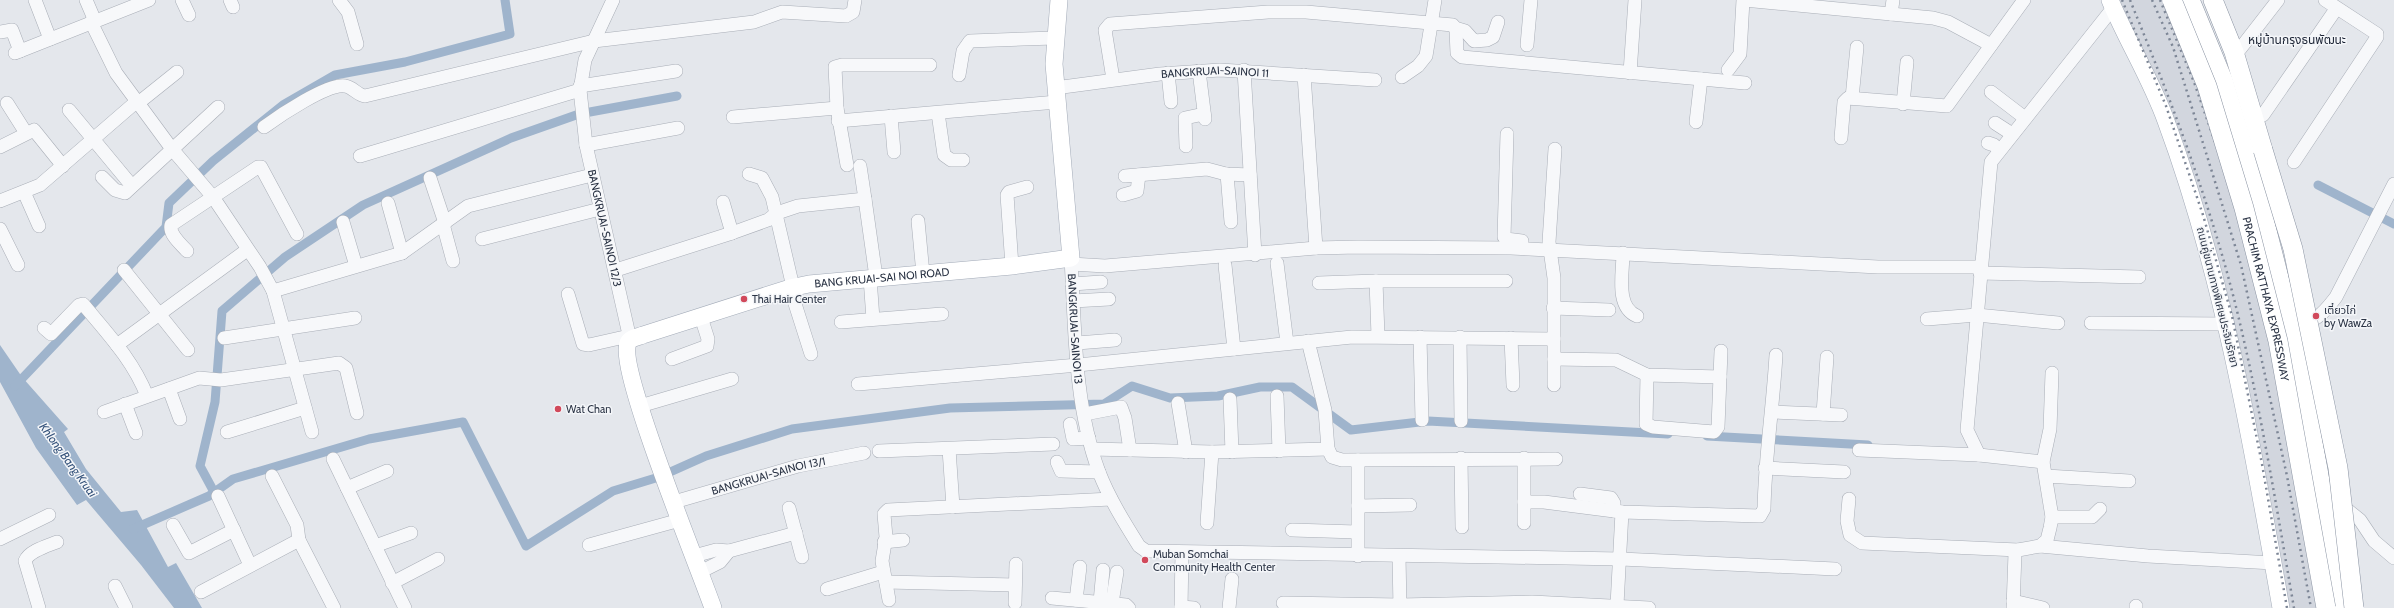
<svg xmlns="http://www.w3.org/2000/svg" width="2394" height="608" viewBox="0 0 2394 608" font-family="Cabin,'Noto Sans Thai',sans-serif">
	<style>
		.built { fill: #d2d6de }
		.water { fill: #9fb4cc }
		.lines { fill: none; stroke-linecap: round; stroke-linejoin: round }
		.canal { stroke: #9fb4cc; stroke-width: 9 }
		.minor-casing { stroke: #a9aeb7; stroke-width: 14 }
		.major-casing { stroke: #a3abb8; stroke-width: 18 }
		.highway-casing { stroke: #8b94a3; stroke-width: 20 }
		.minor { stroke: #f7f8fa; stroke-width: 13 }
		.major { stroke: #fff; stroke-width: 17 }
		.highway { stroke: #fff; stroke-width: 19 }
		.rail { stroke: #7d8696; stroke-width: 2.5; stroke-dasharray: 2 4; stroke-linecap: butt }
		.highway-bridge-casing { stroke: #8b94a3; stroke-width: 20; stroke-linecap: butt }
		.highway-bridge { stroke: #fff; stroke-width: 19 }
		.poi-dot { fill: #d1495b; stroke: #f4f6f9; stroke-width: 1.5 }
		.labels { text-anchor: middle; stroke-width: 3; stroke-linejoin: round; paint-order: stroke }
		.street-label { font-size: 11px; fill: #2b3445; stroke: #f4f6f9 }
		.poi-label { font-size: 11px; fill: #2b3445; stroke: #f4f6f9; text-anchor: start }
		.neighbourhood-label { font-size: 12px; fill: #1d2536; stroke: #f4f6f9 }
		.water-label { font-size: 12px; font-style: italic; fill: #34527a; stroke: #f4f6f9 }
	</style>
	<rect width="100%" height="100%" fill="#e4e7ec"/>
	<!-- built -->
	<path class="built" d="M2116,0H2168L2226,161L2335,608H2283L2232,333Z"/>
	<!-- water -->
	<path class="water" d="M0,345L22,377L68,429L64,432L86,469L121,512L137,510L168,567L176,563L202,608H174L141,565L86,500L77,505L36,448L0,382Z"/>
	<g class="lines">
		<!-- canal -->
		<g class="canal">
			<path d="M2318,185L2394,224"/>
			<path d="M15,386L166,227L169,203L213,161L283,105L335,75L405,62L510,34L505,0"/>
			<path d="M1707,436L1868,445"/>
			<path d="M214,492L200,466L215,402L222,311L285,257L363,205L511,138L579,114L677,96"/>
			<path d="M133,529L209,496L233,479L369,439L463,422L526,546L613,491L659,477L706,456L792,429L950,408L1104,404L1132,386L1170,398L1218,396L1260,387H1292L1351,430L1428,421L1668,434"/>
		</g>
		<!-- minor casing -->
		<g class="minor-casing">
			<g id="minor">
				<path d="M35,0L50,39"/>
				<path d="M86,0L95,21"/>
				<path d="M182,0L189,15"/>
				<path d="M230,0L233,7"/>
				<path d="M339,0L348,12L357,44"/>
				<path id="s1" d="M613,0L585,60L580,90L586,145L630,339"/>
				<path d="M1744,0L1933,18L1948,22L1991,45"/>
				<path d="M1891,14L1893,0"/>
				<path d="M91,22L116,73L172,149L213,197L260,267L273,291L312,432"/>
				<path d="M1455,28L1465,31L1474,41L1487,40L1493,37L1498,22"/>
				<path d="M0,32L12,30L20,51"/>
				<path d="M1527,45L1531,0"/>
				<path d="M2240,49L2278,0"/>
				<path d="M15,53L149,0"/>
				<path d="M1244,70L1255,255"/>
				<path d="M1728,70L1740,54L1743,0"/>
				<path d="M1199,71L1205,119"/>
				<path d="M1168,73L1171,102"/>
				<path d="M1630,73L1635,0"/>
				<path d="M959,75L963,51L970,41L1054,38"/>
				<path d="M1304,75L1316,248"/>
				<path d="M1402,77L1418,66L1426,56L1435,0"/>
				<path d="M1113,79L1105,30L1110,24L1268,12H1306L1453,25L1456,30L1457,53L1462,57L1745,83"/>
				<path d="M580,86L676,71"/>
				<path id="s2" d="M1055,88L1160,74L1220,70L1375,80"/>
				<path d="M1991,92L2025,118"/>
				<path d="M1852,98L1857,47"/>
				<path d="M7,103L26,133"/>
				<path d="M137,104L177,72"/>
				<path d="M1903,104L1907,62"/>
				<path d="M69,110L132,186"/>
				<path d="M938,113L944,155L951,160H963"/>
				<path d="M2263,115L2336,9"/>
				<path d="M891,116L894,152"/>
				<path d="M733,117L837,108"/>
				<path d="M838,121L1057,102"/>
				<path d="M1696,122L1701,79"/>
				<path d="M1995,123L2012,134"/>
				<path d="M264,127C279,116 328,83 345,86C353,87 357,95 365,96L594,41L754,22L782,12L846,16L853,12L855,0"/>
				<path d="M1507,134L1504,237L1506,239L1522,241"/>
				<path d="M1841,138L1844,102L1848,98L1947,106L2024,0"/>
				<path d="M1988,143L1994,145L1999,150"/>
				<path d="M586,145L678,128"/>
				<path d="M1186,146L1185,118L1204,114"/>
				<path d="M0,147L34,130L63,166"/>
				<path d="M360,156L580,90"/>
				<path d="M2294,162L2377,37V34L2325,0"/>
				<path d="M847,165L837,108L835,67L842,65H930"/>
				<path d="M860,166L865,199"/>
				<path d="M749,174L762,178L772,197L793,287"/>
				<path d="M1227,174L1231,222"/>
				<path d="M1125,176L1207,169L1226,174L1250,175"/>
				<path d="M102,177L115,190L125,193L218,107"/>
				<path d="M430,178L445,223"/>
				<path d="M24,192L39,226"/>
				<path d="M1123,195L1137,191L1139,175"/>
				<path d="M0,201L40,185L136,102"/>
				<path d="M723,202L732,233"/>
				<path d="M388,203L402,253"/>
				<path d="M918,221L923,274"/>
				<path d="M343,222L356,266"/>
				<path d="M443,224L453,261"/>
				<path d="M0,229L18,265"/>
				<path d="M482,239L600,209"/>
				<path d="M187,251C181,244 169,235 171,225L258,167H261L297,234"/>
				<path d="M1623,253C1623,273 1615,307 1637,316"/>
				<path id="s3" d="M1071,258C1075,328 1074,405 1099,472C1109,498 1124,522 1139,546L1146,551L1621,559L1835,569"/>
				<path d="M1277,263L1287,343"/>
				<path d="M1071,264L1105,266L1316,248L1358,247L1511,248L1878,267H1981"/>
				<path d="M1225,265L1234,349"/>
				<path d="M1012,266L1007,195L1009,192L1027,187"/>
				<path d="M124,270L188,350"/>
				<path d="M616,270L732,233L768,220L777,213L798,206L865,199L876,277"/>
				<path d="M1980,273L2139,277"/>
				<path d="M870,278L873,319"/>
				<path d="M1319,283L1376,281"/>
				<path d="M1072,284L1101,282"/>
				<path d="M790,288L811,354"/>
				<path d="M273,291L402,253L468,206L592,175"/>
				<path d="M568,294L583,344L589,345L629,336"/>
				<path d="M1073,301L1109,299"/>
				<path d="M1553,308L1609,310"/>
				<path d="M1927,319L1977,315L2058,323"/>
				<path d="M841,322L942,314"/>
				<path d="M2091,323L2226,324"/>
				<path d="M2302,324C2318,320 2326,310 2336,297L2394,184"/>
				<path d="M44,328L51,334L79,305L83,304C107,333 133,360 147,396"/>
				<path d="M1378,336L1376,281H1506"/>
				<path d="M1420,337L1422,420"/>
				<path d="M1460,337L1461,421"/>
				<path d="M224,338L355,318"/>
				<path d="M1511,338L1513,385"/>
				<path d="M1077,343L1115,340"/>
				<path d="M117,345L247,250"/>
				<path d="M672,359L707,346L708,339L701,317"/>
				<path d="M1554,359L1616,360L1647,375L1720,377"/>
				<path d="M1647,375L1646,424L1653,427L1714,432L1718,427L1721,351"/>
				<path d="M858,384L1078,365L1352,337L1554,339"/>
				<path d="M1554,385V278L1549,242L1555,149"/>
				<path d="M169,389L180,419"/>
				<path d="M1277,396L1279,451"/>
				<path d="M1230,399L1232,452"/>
				<path d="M1178,403L1186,452"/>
				<path d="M125,404L136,433"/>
				<path d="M640,406L732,379"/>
				<path d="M104,412L199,378L221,380L339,363L346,368L357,413"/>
				<path d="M1773,412L1841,415"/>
				<path d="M1085,414L1121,407L1125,418L1130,450"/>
				<path d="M1823,414L1827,357"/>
				<path d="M1070,424L1073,439L1089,438"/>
				<path d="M227,432L305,408"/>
				<path d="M949,449L953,507"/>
				<path d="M1092,449L1212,452L1328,449L1325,410L1308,341"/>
				<path d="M1328,449L1332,457L1342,460L1556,459"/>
				<path d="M1859,450L1979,455L2043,462"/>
				<path d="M879,451L1053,444"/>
				<path d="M1979,455L1967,430L1991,162L2113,8"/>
				<path d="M1461,458L1462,527"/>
				<path d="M1524,458V523"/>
				<path d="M333,459L405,608"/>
				<path d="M1057,462L1061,471L1099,472"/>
				<path d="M1765,468L1844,472"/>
				<path d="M272,476L297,525L299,540L334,608"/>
				<path d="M2046,476L2129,481"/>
				<path d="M347,488L387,471"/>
				<path d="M1580,494L1611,498L1614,503V511"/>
				<path d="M218,496L250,565"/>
				<path d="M1849,499L1847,521L1850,535L1862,543L2018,550L2040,546L2047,540L2050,528L2052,517L2043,462L2050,429L2052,373"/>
				<path id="s4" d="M674,502L798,466L864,453"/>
				<path d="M1524,502H1544L1622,512L1760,516L1764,509C1765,457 1773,407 1776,355"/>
				<path d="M2340,504L2360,520L2374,541L2394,558"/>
				<path d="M1358,506L1410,505"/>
				<path d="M789,508L802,557"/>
				<path d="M2052,517H2092L2100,509"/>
				<path d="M1207,523L1212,452"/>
				<path d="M173,525L189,553L234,530"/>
				<path d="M1292,530L1357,532"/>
				<path d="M0,539L49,515"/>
				<path d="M884,542L903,540"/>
				<path d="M589,545L680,520"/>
				<path d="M375,546L411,533"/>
				<path d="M2040,546L2148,556L2273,563"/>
				<path d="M694,556L716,550L729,551L796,533"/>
				<path d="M1358,556V460"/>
				<path d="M1399,556L1400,608"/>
				<path d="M700,572L720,562L729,551"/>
				<path d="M886,582L1015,585"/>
				<path d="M392,583L438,559"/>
				<path d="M115,586L126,608"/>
				<path d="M827,589L883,572"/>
				<path d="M201,592L299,540"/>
				<path d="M1052,598L1126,605L1129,608"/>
				<path d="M889,600L882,561L886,537L884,514L888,510L1111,499"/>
				<path d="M1076,600L1080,567"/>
				<path d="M2013,601L2043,608"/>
				<path d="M1100,602L1103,570"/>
				<path d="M1015,603L1016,564"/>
				<path d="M1112,603L1117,572"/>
				<path d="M1283,603L1400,605L1532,602L1649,608"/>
				<path d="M1617,605L1622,512"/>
				<path d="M2136,606V608"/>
				<path d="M1181,607L1194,608"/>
				<path d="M39,608L25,561C29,551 47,546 57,542"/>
				<path d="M1181,608L1182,553"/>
				<path d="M1229,608L1232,579"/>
				<path d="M2013,608L2015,553L2018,550"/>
			</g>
		</g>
		<!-- major casing -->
		<g class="major-casing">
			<g id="major">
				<path d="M2110,0C2127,41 2151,79 2166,121C2224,278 2252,444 2281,608"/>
				<path id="s5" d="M713,608C700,570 617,369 628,343C630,338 638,337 643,335L790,288L809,284L1012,266L1071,258L1054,64L1059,0"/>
			</g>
		</g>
		<!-- highway casing -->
		<g class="highway-casing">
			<g id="highway">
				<path d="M2190,0L2223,80L2260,203L2294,337L2343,608"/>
				<path d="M2213,0L2234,52L2263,150"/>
			</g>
		</g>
		<!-- minor -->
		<use href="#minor" class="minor"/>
		<!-- major -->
		<use href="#major" class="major"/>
		<!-- highway -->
		<use href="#highway" class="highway"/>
		<!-- rail -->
		<g class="rail">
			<path d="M2122,0L2166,106L2203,215L2232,316L2262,464L2287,608"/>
			<path d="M2130,0C2172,103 2212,207 2238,315C2261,411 2277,510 2294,608"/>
			<path d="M2152,0L2173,47L2241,265L2287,476L2311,608"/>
			<path d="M2160,0L2194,82L2258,265L2319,608"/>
		</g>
		<!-- highway-bridge casing -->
		<g class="highway-bridge-casing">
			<g id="highway-bridge">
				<path id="s6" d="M2172,0L2207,86L2244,208L2278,341L2326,608"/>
				<path d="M2263,150L2293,249L2338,468L2354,608"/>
			</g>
		</g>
		<!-- highway-bridge -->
		<use href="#highway-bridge" class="highway-bridge"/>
	</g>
	<!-- markers -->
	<g class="poi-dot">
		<circle cx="744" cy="299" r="4"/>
		<circle cx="2316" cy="316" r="4"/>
		<circle cx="558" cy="409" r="4"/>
		<circle cx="1145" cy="560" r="4"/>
	</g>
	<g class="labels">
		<!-- street labels -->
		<g class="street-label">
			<text dy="4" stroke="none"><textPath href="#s2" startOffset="161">BANGKRUAI-SAINOI 11</textPath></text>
			<text dy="4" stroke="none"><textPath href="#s1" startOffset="237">BANGKRUAI-SAINOI 12/3</textPath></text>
			<text dy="4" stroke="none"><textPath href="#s5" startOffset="544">BANG KRUAI-SAI NOI ROAD</textPath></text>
			<text transform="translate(2218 297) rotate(76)" y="4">ถนนคู่ขนานทางพิเศษประจิมรัถยา</text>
			<text dy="4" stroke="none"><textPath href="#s6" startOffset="314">PRACHIM RATTHAYA EXPRESSWAY</textPath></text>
			<text dy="4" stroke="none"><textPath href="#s3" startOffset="71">BANGKRUAI-SAINOI 13</textPath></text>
			<text dy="4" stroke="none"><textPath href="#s4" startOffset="98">BANGKRUAI-SAINOI 13/1</textPath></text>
		</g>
		<!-- poi labels -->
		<g class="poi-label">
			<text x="752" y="303">Thai Hair Center</text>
			<text x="2324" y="314">เตี๋ยวไก่<tspan x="2324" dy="13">by WawZa</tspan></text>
			<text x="566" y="413">Wat Chan</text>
			<text x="1153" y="558">Muban Somchai<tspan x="1153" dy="13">Community Health Center</tspan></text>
		</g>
		<!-- neighbourhood labels -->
		<g class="neighbourhood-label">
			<text x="2297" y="44">หมู่บ้านกรุงธนพัฒนะ</text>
		</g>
		<!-- water labels -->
		<g class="water-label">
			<text transform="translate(68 460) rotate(54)" y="4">Khlong Bang Kruai</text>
		</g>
	</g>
</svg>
